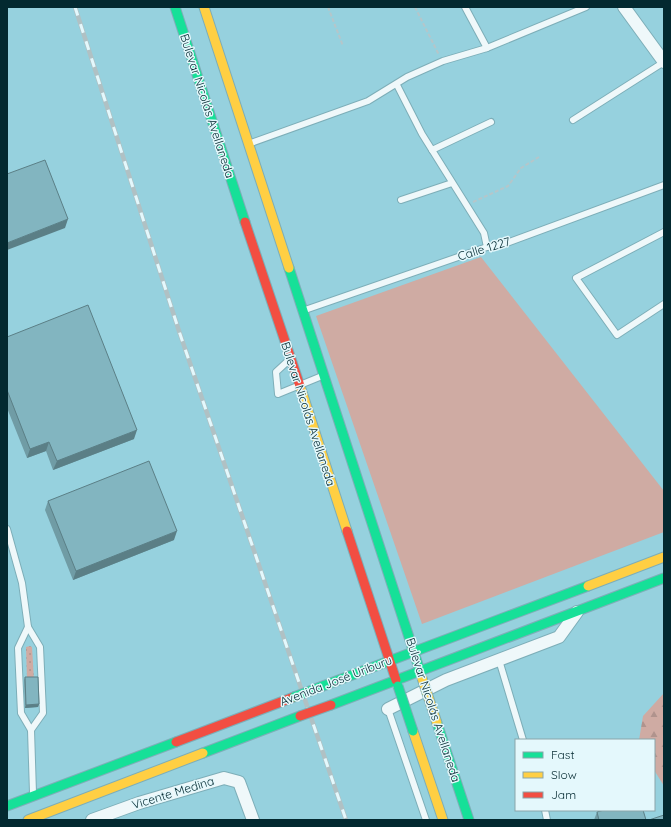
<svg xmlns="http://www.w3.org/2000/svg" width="671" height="827" viewBox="0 0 671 827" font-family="Quicksand,sans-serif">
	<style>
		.grass { fill: url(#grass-dots) }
		.forest { fill: url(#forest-firs) }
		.park { fill: #cfaba3 }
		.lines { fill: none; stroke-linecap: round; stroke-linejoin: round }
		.lane-casing { stroke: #7daeb8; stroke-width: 8 }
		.street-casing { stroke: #7daeb8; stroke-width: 14 }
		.fast-casing { stroke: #7daeb8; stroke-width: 11 }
		.slow-casing { stroke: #7daeb8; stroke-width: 11 }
		.jam-casing { stroke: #7daeb8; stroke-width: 11 }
		.path { stroke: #b5c6ca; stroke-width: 2; stroke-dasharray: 4 2; stroke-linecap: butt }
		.lane { stroke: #eff8fa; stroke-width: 6 }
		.street { stroke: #eff8fa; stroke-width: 12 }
		.fast { stroke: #16e098; stroke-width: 9 }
		.slow { stroke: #ffcf43; stroke-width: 9 }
		.jam { stroke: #f24e42; stroke-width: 9 }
		.rail-casing { stroke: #b0c1c4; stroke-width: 4.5 }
		.rail { stroke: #e4f8fc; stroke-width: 3; stroke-dasharray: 9; stroke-linecap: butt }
		.fast-bridge-casing { stroke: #7daeb8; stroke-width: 11; stroke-linecap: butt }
		.slow-bridge-casing { stroke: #7daeb8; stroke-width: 11; stroke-linecap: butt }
		.jam-bridge-casing { stroke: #7daeb8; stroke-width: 11; stroke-linecap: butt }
		.fast-bridge { stroke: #16e098; stroke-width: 9 }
		.slow-bridge { stroke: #ffcf43; stroke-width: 9 }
		.jam-bridge { stroke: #f24e42; stroke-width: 9 }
		.wall { fill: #709ca5 }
		.shaded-wall { fill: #5b7f86 }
		.building { fill: #82b5c0; stroke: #5b7f86 }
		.labels { text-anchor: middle; stroke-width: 3; stroke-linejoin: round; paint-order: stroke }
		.street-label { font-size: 12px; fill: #032930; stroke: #e4f8fc }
	</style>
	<defs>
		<pattern id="grass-dots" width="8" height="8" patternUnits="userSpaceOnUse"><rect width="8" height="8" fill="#cfaba3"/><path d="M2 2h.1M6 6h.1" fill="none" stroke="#b0938d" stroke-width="1.8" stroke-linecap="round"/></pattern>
		<pattern id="forest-firs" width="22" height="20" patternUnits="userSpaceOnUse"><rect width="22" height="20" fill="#cfaba3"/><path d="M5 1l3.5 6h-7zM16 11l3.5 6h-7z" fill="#b0938d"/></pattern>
	</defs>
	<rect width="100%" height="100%" fill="#96d1de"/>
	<!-- grass -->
	<path class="grass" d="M30,646L32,647L34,680H27L26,647Z"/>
	<!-- forest -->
	<path class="forest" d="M664,693V786L654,770V740H639L643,716Z"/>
	<!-- park -->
	<path class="park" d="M481,257L664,491V532L422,624L316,316Z"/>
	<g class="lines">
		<!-- lane casing -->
		<g class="lane-casing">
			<g id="lane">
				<path d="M465,7L487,48"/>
				<path d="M397,85L422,134L484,233L487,247"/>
				<path d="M573,120L664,62"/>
				<path d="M251,143L368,101L407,77L443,61L487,48L586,7"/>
				<path d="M432,150L491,122"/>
				<path d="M401,200L452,183"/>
				<path d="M664,232L576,278L617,335L664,304"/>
				<path d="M305,310L487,247L504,244L664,185"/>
				<path d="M289,360L276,372L278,394L322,376"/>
				<path d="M7,529L22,583L28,627L40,647L43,713L31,730"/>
				<path d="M28,627L18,648L21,713L31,730L33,793"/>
				<path d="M499,660L523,740"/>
				<path d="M388,709L426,820"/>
				<path d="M545,810L547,820"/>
			</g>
		</g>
		<!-- street casing -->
		<g class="street-casing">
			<g id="street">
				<path d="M624,7L664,62"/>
				<path d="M388,709L446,680L559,637L577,612"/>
				<path d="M92,820L139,803L224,778L239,782L253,820"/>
			</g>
		</g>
		<!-- fast casing -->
		<g class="fast-casing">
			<g id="fast">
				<path d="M175,7L245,222"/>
				<path d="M289,268L420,671"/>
				<path d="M323,686L588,586"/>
				<path d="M331,705L664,578"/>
				<path d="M437,723L469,820"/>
				<path d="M203,753L300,716"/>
				<path d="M7,806L176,742"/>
			</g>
		</g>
		<!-- slow casing -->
		<g class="slow-casing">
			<g id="slow">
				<path d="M204,7L289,268"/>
				<path d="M300,386L347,531"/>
				<path d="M588,586L664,557"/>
				<path d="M413,731L443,820"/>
				<path d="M28,820L203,753"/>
			</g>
		</g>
		<!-- jam casing -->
		<g class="jam-casing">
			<g id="jam">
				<path d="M245,222L300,386"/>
				<path d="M347,531L396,680"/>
				<path d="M176,742L294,697"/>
			</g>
		</g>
		<!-- path -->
		<g class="path">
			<path d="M328,7L343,46"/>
			<path d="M415,7L439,55"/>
			<path d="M473,202L508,186L521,168L539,157"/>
		</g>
		<!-- lane -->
		<use href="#lane" class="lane"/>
		<!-- street -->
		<use href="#street" class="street"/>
		<!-- fast -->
		<use href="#fast" class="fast"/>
		<!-- slow -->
		<use href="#slow" class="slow"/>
		<!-- jam -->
		<use href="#jam" class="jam"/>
		<!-- rail casing -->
		<g class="rail-casing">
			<path id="rail" d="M75,7L179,331L346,820"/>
		</g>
		<!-- rail -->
		<use href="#rail" class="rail"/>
		<!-- fast-bridge casing -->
		<g class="fast-bridge-casing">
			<g id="fast-bridge">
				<path d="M398,686L413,731"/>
				<path d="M294,697L323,686"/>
			</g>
		</g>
		<!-- slow-bridge casing -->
		<g class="slow-bridge-casing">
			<path id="slow-bridge" d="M422,678L437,723"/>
		</g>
		<!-- jam-bridge casing -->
		<g class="jam-bridge-casing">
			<path id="jam-bridge" d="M300,716L331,705"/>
		</g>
		<!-- fast-bridge -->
		<use href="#fast-bridge" class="fast-bridge"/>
		<!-- slow-bridge -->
		<use href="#slow-bridge" class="slow-bridge"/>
		<!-- jam-bridge -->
		<use href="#jam-bridge" class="jam-bridge"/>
	</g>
	<!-- wall -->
	<g class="wall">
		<path d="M7,337L134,439L53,470L46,451L27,458L7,408Z"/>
		<path d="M48,501L174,540L73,580L45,510Z"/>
		<path d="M25,677L39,704L38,707L25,708L24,680Z"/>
		<path d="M597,812L646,820H594Z"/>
	</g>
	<!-- shaded-wall -->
	<g class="shaded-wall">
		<path d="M68,219L65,228L7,250V243Z"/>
		<path d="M137,430L134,439L53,470L57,461Z"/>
		<path d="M49,442L46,451L27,458L30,449Z"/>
		<path d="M177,531L174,540L73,580L76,571Z"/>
		<path d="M39,704L38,707L25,708L26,705Z"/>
	</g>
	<!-- building -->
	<g class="building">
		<path d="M45,160L68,219L7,243V174Z"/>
		<path d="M88,305L137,430L57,461L49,442L30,449L7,390V337Z"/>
		<path d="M149,461L177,531L76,571L48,501Z"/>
		<path d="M25,677H38L39,704L26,705Z"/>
		<path d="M604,810H643L646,820H599L597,812Z"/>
		<path d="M664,815V820H649Z"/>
	</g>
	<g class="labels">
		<!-- street labels -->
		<g class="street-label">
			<text transform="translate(207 106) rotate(72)" y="4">Bulevar Nicolás Avellaneda</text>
			<text transform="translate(484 249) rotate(-17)" y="4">Calle 1227</text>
			<text transform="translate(308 414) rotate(72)" y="4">Bulevar Nicolás Avellaneda</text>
			<text transform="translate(336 681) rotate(-21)" y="4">Avenida José Uriburu</text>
			<text transform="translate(433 710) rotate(72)" y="4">Bulevar Nicolás Avellaneda</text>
			<text transform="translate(173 793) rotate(-17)" y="4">Vicente Medina</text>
		</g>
	</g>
	<!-- border -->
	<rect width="671" height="827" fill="none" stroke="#032930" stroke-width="16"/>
	<!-- legend -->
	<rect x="515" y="739" width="140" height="72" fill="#e4f8fc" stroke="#8aa5aa"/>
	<rect x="523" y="752" width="20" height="6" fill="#16e098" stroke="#8aa5aa"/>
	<text x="551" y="759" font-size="12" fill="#032930">Fast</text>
	<rect x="523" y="772" width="20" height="6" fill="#ffcf43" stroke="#8aa5aa"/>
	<text x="551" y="779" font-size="12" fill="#032930">Slow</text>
	<rect x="523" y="792" width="20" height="6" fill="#f24e42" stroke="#8aa5aa"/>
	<text x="551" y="799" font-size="12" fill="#032930">Jam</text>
</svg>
